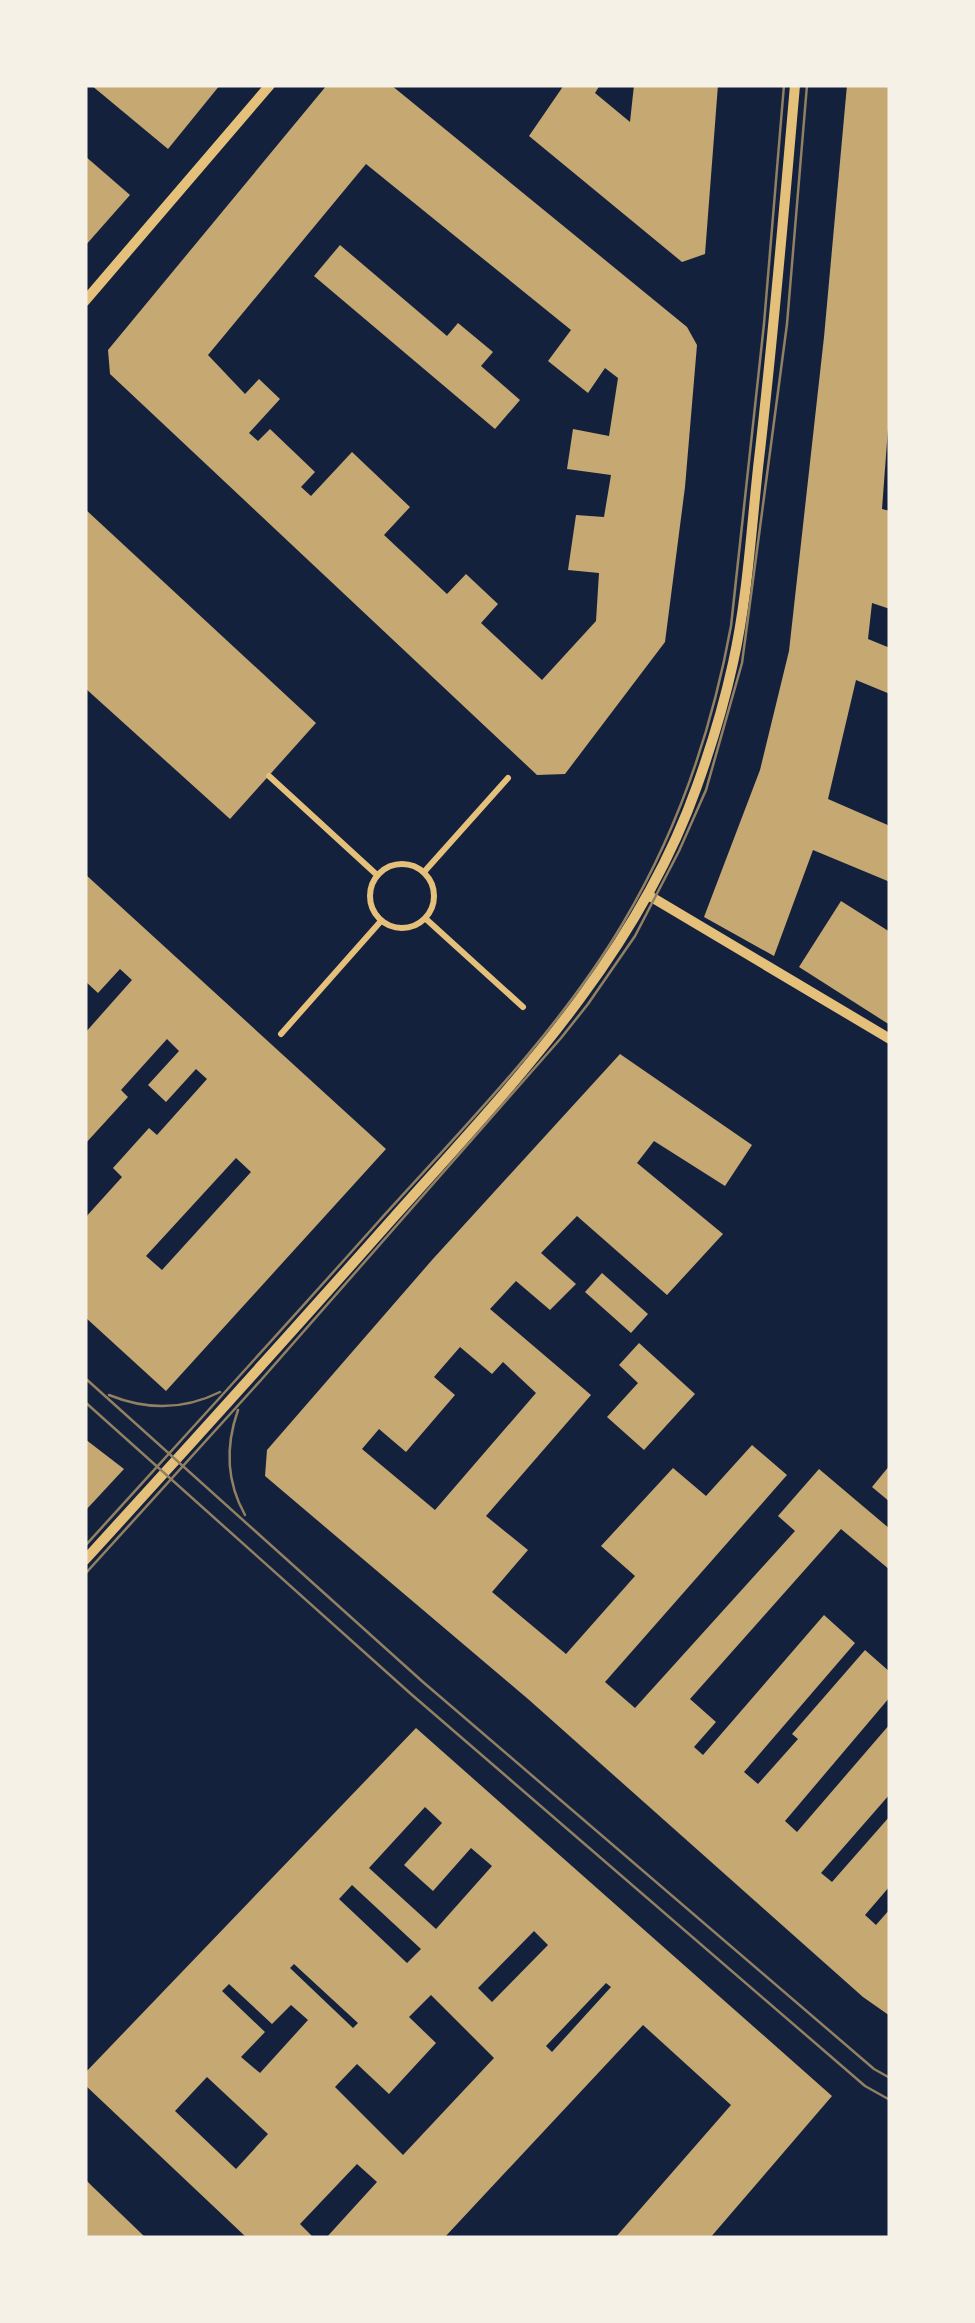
<svg xmlns="http://www.w3.org/2000/svg" width="975" height="2323" viewBox="0 0 975 2323" font-family="Literata,serif">
	<style>
		.building { fill: #c6a872; fill-rule: evenodd }
		.lines { fill: none; stroke-linecap: round; stroke-linejoin: round }
		.path { stroke: #e5c07b; stroke-width: 6 }
		.minor { stroke: #e5c07b; stroke-width: 10 }
		.tram { stroke: #918062; stroke-width: 2.5 }
	</style>
	<rect width="100%" height="100%" fill="#14213d"/>
	<!-- building -->
	<g class="building">
		<path d="M91,85H220L168,149Z"/>
		<path d="M327,85H391L687,327L697,345L685,487L665,642L565,774L537,775L110,374L108,350ZM366,164L571,330L548,361L588,393L605,368L618,378L609,436L573,429L567,469L611,475L604,517L576,515L568,570L599,573L596,621L542,680L481,623L498,604L466,574L447,594L384,535L410,507L352,452L311,496L301,487L315,472L270,429L258,441L249,433L280,399L259,379L245,394L208,355Z"/>
		<path d="M564,85H600L595,93L630,122L634,85H718L705,254L682,262L529,136Z"/>
		<path d="M847,85H890V402L882,509L890,511V609L872,603L868,639L890,648V694L856,680L828,799L890,826V882L813,850L774,956L704,917L760,770L789,651L824,337Z"/>
		<path d="M85,156L130,195L85,246Z"/>
		<path d="M340,245L447,336L458,323L493,352L481,366L520,400L495,429L314,276Z"/>
		<path d="M85,509L316,723L230,819L85,688Z"/>
		<path d="M85,874L386,1149L166,1391L85,1317V1218L122,1177L113,1168L149,1128L157,1135L207,1079L196,1069L166,1102L148,1085L179,1051L167,1039L121,1090L128,1097L85,1144V1033L132,980L120,969L98,993L85,981ZM236,1158L251,1172L162,1270L146,1256Z"/>
		<path d="M841,901L890,932V1025L799,967Z"/>
		<path d="M620,1054L752,1145L725,1186L654,1141L637,1163L723,1234L667,1295L577,1216L541,1253L576,1284L550,1310L516,1281L490,1309L591,1395L486,1516L528,1550L492,1592L566,1654L635,1576L601,1546L673,1468L706,1496L752,1445L787,1475L605,1682L635,1708L795,1531L778,1516L819,1469L890,1529V1570L841,1529L690,1699L716,1722L694,1747L703,1755L824,1615L855,1643L744,1772L758,1784L798,1739L792,1734L865,1650L890,1672V1697L785,1821L797,1832L890,1724V1794L821,1873L832,1882L890,1816V1886L865,1915L876,1925L890,1909V2016L863,1997L528,1699L265,1476L267,1450L432,1260ZM460,1347L492,1374L503,1362L536,1393L435,1510L362,1449L379,1429L406,1452L455,1395L434,1377Z"/>
		<path d="M602,1273L648,1314L631,1333L585,1292Z"/>
		<path d="M639,1343L695,1394L644,1450L607,1417L638,1383L619,1365Z"/>
		<path d="M85,1439L124,1469L85,1511Z"/>
		<path d="M890,1465V1502L872,1487Z"/>
		<path d="M416,1728L832,2096L710,2238H615L731,2105L643,2025L444,2238H326L377,2182L357,2164L300,2224L314,2238H247L85,2085V2073ZM425,1807L442,1823L404,1865L433,1891L471,1848L492,1866L436,1929L369,1868ZM352,1885L421,1949L407,1963L339,1899ZM534,1931L548,1945L492,2002L478,1988ZM294,1964L358,2023L353,2028L290,1968ZM606,1983L611,1987L552,2052L546,2046ZM229,1984L272,2024L291,2005L308,2020L260,2073L241,2057L265,2032L222,1991ZM431,1995L494,2058L403,2155L335,2087L357,2064L389,2094L436,2043L409,2017ZM207,2077L268,2134L236,2169L175,2111Z"/>
		<path d="M85,2179L94,2188L146,2238H85Z"/>
	</g>
	<g class="lines">
		<!-- path -->
		<g class="path">
			<path d="M269,776L377,875"/>
			<circle cx="402" cy="896" r="32"/>
			<path d="M424,872L508,778"/>
			<path d="M426,919L523,1007"/>
			<path d="M281,1034L381,921"/>
		</g>
		<!-- minor -->
		<g class="minor">
			<path d="M85,301L270,85"/>
			<path d="M648,895L890,1039"/>
			<path d="M85,1560C189,1446 292,1332 394,1217C512,1085 637,956 697,786C711,747 724,704 733,663C747,600 751,533 758,468C773,341 784,213 795,85"/>
		</g>
		<!-- tram -->
		<g class="tram">
			<path d="M85,1378L423,1682L874,2069L890,2078"/>
			<path d="M109,1395C146,1410 184,1410 220,1392"/>
			<path d="M85,1402L411,1694L865,2086L890,2100"/>
			<path d="M238,1410C225,1447 226,1481 245,1515"/>
			<path d="M85,1546C183,1438 282,1330 379,1221C462,1129 560,1030 623,923C677,832 712,730 731,626L764,324L784,85"/>
			<path d="M85,1574L261,1380L561,1038L588,1004L635,936L679,851L706,790L742,663L787,324L807,85"/>
		</g>
	</g>
	<!-- border -->
	<rect width="975" height="2323" fill="none" stroke="#f6f1e7" stroke-width="175"/>
</svg>
